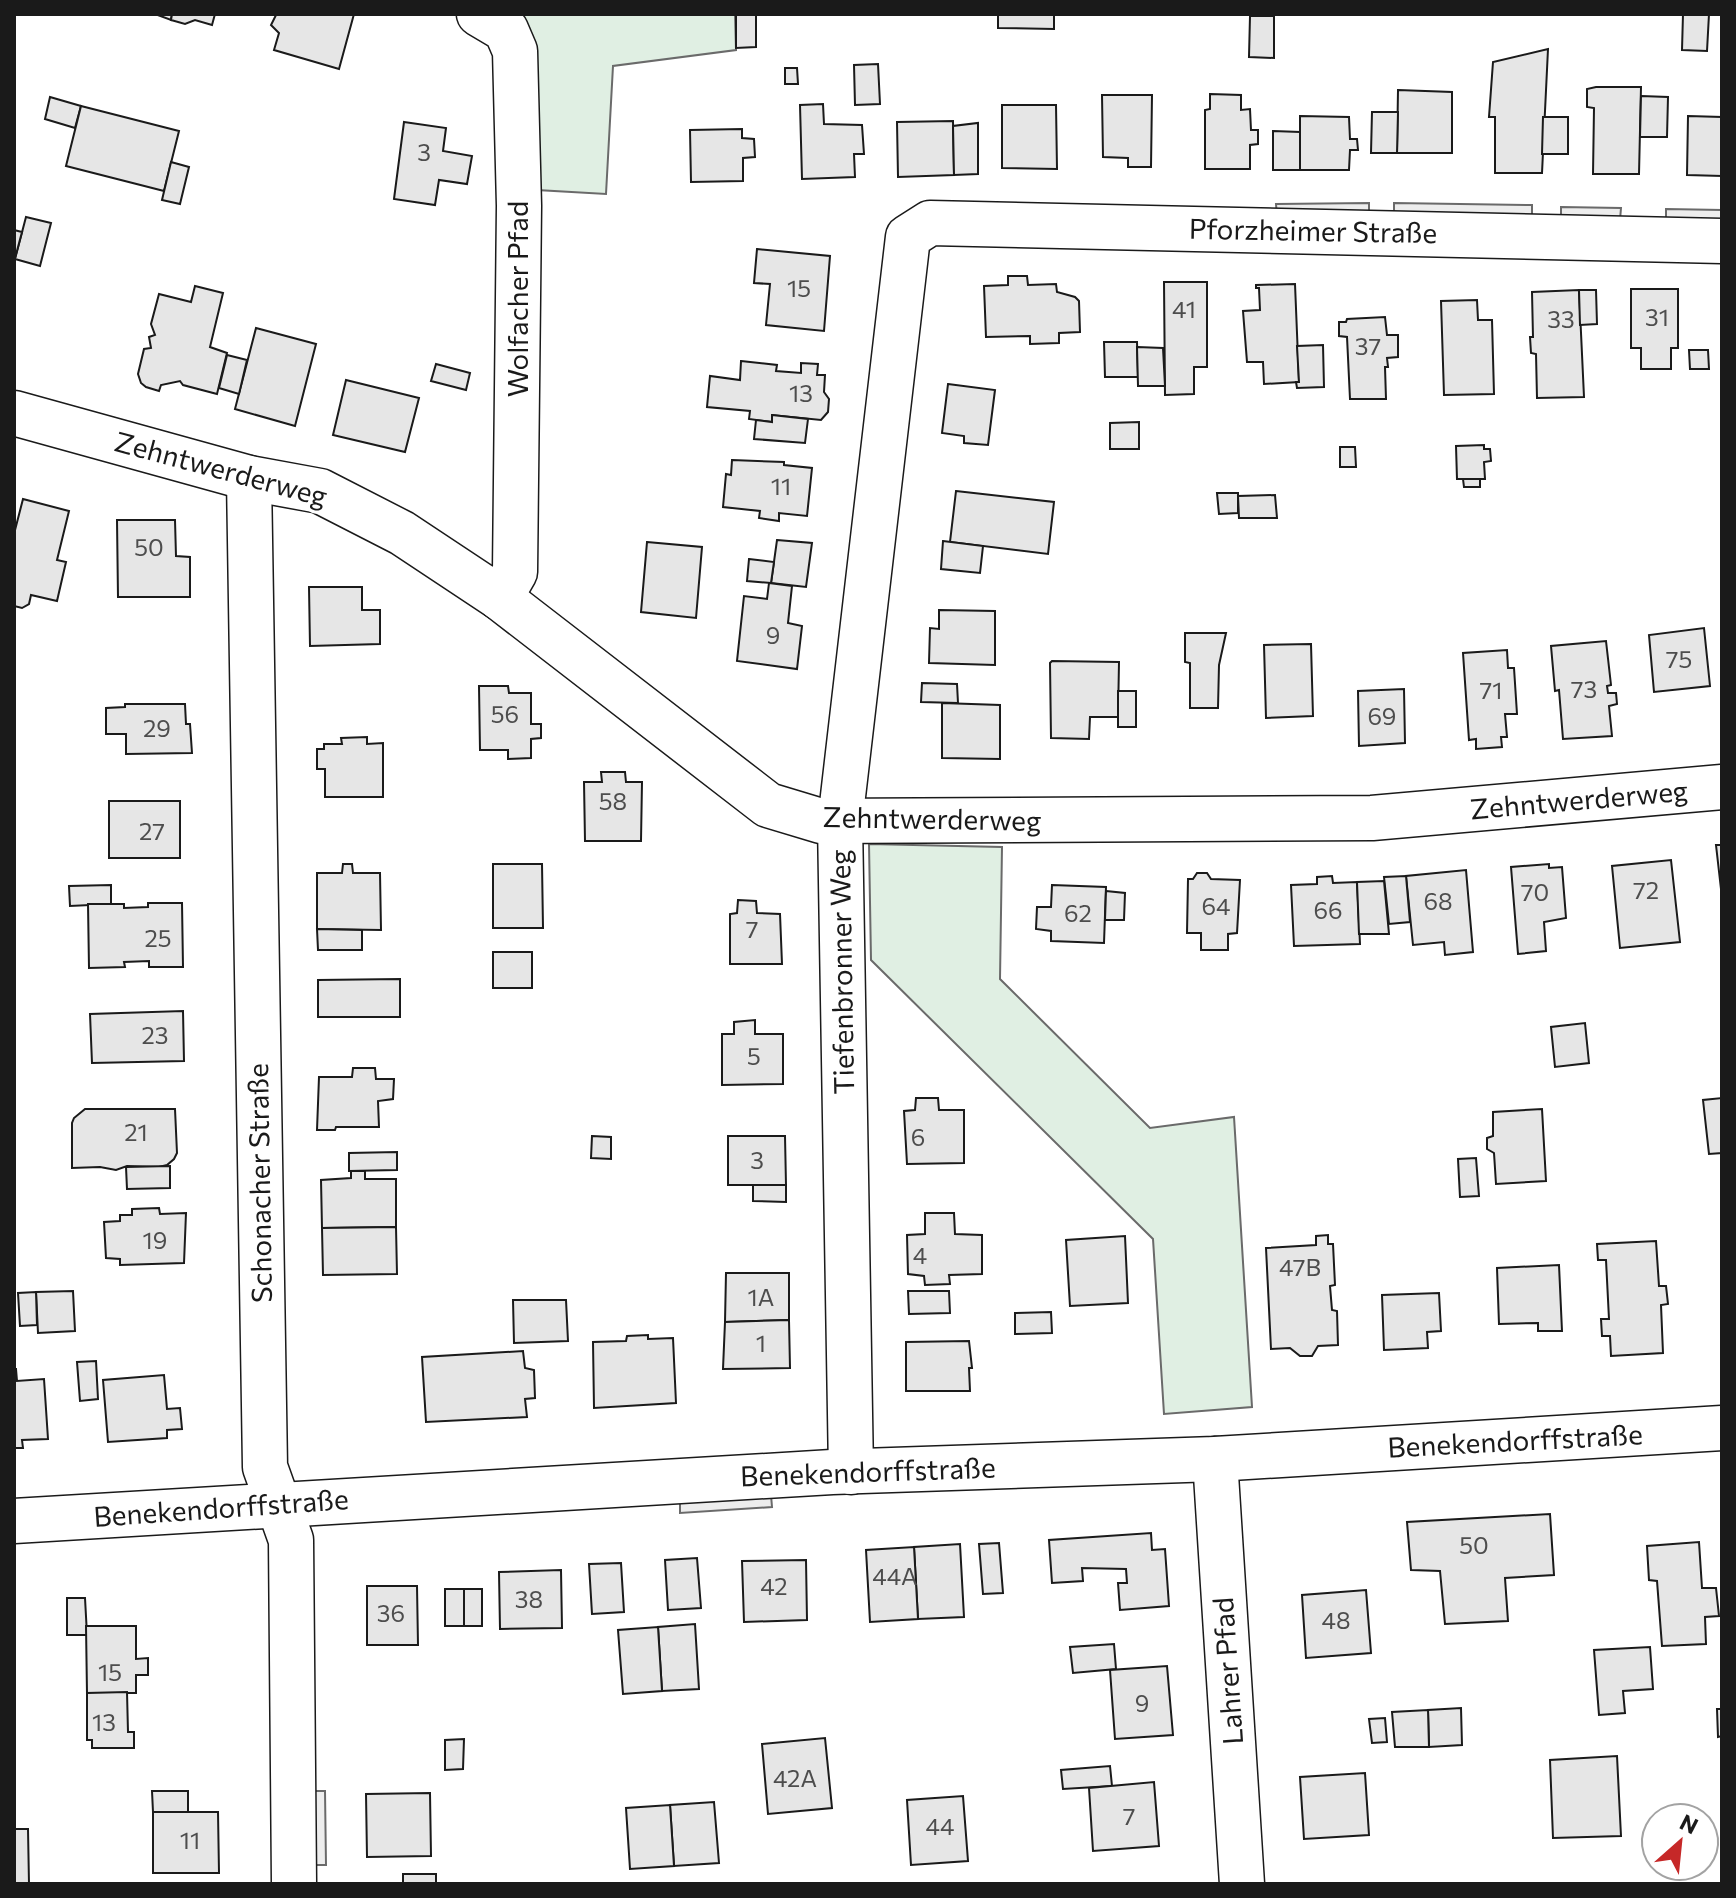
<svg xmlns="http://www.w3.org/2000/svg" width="1736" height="1898" viewBox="0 0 1736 1898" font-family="Commissioner,sans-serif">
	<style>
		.green { fill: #e0efe3; stroke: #6a6a6a; stroke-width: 2 }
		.parking { fill: #ededed; stroke: #6a6a6a; stroke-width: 2 }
		.building { fill: #e6e6e6; stroke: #1a1a1a; stroke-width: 2 }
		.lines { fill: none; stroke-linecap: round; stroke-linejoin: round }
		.minor-casing { stroke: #1a1a1a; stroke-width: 47 }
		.minor { stroke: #fff; stroke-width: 44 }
		.labels { text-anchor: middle; stroke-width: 6; stroke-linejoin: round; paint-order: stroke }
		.number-label { font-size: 24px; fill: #4d4d4d }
		.street-label { font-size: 28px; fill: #1a1a1a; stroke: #fff }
	</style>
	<rect width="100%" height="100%" fill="#fff"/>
	<!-- green -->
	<g class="green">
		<path d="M505,14H735L736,50L613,66L606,194L537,190Z"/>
		<path d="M869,844L1002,847L1000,979L1150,1128L1234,1117L1252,1407L1164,1414L1153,1239L871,960Z"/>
	</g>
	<!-- parking -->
	<g class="parking">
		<path d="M1369,203V215L1277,217L1276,204Z"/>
		<path d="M1394,203L1532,205V217L1394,215Z"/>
		<path d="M1561,207L1621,208L1620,220L1561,219Z"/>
		<path d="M1666,209L1722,210V222L1666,221Z"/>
		<path d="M771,1495L772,1507L680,1513V1500Z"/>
		<path d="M312,1791H325L326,1865H313Z"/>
	</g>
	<!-- building -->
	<g class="building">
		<path d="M155,14H172L171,20Z"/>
		<path d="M172,14H215L212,25L195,20L185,24L171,20Z"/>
		<path d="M354,14L339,69L274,50L279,33L271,25L276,15Z"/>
		<path d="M736,14H756V47L736,48Z"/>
		<path d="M998,14H1054V29L998,28Z"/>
		<path d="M1683,14H1709L1707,51L1682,50Z"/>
		<path d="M1250,16H1274V58L1249,57Z"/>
		<path d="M1548,49L1542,173H1495V117H1489L1493,62Z"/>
		<path d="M878,64L880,104L855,105L854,65Z"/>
		<path d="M785,68H797L798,84H785Z"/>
		<path d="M1596,87H1641L1639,174H1593L1594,108L1587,107V89Z"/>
		<path d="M1398,90L1452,92V153H1397Z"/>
		<path d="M1210,94L1241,95V110L1250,109L1251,130H1258V144L1250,145V169H1205V110L1210,109Z"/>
		<path d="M1102,95H1152L1151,167H1128V158L1103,157Z"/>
		<path d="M1641,96L1668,97L1667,137H1640Z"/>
		<path d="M50,97L81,106L75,128L45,119Z"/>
		<path d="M823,104L824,124L862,125L864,154H854L855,177L802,179L800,105Z"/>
		<path d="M1002,105H1056L1057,169L1002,168Z"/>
		<path d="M81,106L179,131L164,191L66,166Z"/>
		<path d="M1372,112H1398L1397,153H1371Z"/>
		<path d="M1300,116L1349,117L1350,139H1357L1358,150H1350L1349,170H1300Z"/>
		<path d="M1688,116L1722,117V176L1687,175Z"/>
		<path d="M1543,117H1568V154H1542Z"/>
		<path d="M953,121L954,175L898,177L897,122Z"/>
		<path d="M404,122L446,128L443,151L472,156L467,184L439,180L435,205L394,199Z"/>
		<path d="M978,123V174L954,175L953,126Z"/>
		<path d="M742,129V138L754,139L755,157L743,158V181L691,182L690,130Z"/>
		<path d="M1273,131L1300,132V170H1273Z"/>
		<path d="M171,162L189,167L180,204L162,200Z"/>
		<path d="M26,217L51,223L40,266L15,259Z"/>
		<path d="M14,230L22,232L14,262Z"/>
		<path d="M757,249L830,256L824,331L766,325L770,284L754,283Z"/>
		<path d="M1008,276H1027L1028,285L1056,284L1057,292L1075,297L1079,301L1080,332L1059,333V343L1030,344V336L986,337L984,286L1008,285Z"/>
		<path d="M1164,282H1207V367H1194V394L1165,395Z"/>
		<path d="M1295,284L1299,382L1264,384L1263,362H1247L1243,311L1260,310L1259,288H1256V285Z"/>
		<path d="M195,286L223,293L210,347L227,353L217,394L183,385L180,381L161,385L159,391L146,387L141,383L138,374L144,349L151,348L149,337L155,335L151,324L159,294L191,302Z"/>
		<path d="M1631,289H1678V348H1671V369H1641V348H1631Z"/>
		<path d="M1579,290L1584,397L1537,398L1536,354L1531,353L1530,337H1533L1532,292Z"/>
		<path d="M1579,290H1596L1597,324L1580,325Z"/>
		<path d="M1477,300L1478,320H1492L1494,394L1444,395L1441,301Z"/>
		<path d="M1385,317L1387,335H1398V357L1387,358L1388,367H1385L1386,399H1350L1347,337L1339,336V322H1346L1347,319Z"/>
		<path d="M256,328L316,344L295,426L235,409Z"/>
		<path d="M1104,342H1137L1138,377H1105Z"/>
		<path d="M1323,345L1324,387L1297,388L1296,382H1299L1297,346Z"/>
		<path d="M1137,347L1163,348L1165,386H1138Z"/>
		<path d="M1689,350H1708L1709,369H1690Z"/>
		<path d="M227,355L247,360L239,394L219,388Z"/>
		<path d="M741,361L777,365L776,371L801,373V363L818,364L817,375H825L824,392L829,399L828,412L821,420L772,415V422L749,419L750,411L707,407L710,376L740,380Z"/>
		<path d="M436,364L470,373L466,390L431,381Z"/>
		<path d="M346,380L419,398L405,452L333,435Z"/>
		<path d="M948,384L995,390L988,445L964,443V436L942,433Z"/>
		<path d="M772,415L808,419L805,443L754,439L756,420L772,422Z"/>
		<path d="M1139,422V449H1110V423Z"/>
		<path d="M1484,445V449H1490L1491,461L1484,462L1485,479H1457L1456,446Z"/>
		<path d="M1340,447H1355L1356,467H1340Z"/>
		<path d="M732,460L784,462V465L812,468L807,516L779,513V521L759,518L760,511L723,507L726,474L731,475Z"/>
		<path d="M1463,479H1480V487H1464Z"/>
		<path d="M956,491L1054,502L1048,554L950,542Z"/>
		<path d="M1217,493H1238V513L1219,514Z"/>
		<path d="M1275,495L1277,518H1239L1238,496Z"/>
		<path d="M23,499L69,511L57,560L66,562L57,601L31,595L29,604L22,608L14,606V534Z"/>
		<path d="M117,520H175L176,556L190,557V597H118Z"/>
		<path d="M777,540L812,543L806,587L771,583Z"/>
		<path d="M943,541L983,546L980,573L941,569Z"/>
		<path d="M647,542L702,547L696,618L641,612Z"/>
		<path d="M749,559L774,562L771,583L747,581Z"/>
		<path d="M769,583L792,586L788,623L802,626L797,669L737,661L744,596L767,599Z"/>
		<path d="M309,587H362V610H380V644L310,646Z"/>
		<path d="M939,610L995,611V665L929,663L930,628L939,629Z"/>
		<path d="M1704,628L1710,686L1654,692L1649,635Z"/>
		<path d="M1185,633H1226L1219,665L1218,708H1190V663L1185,662Z"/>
		<path d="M1606,641L1611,685L1607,686L1608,693H1616L1617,704L1609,706L1612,736L1563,739L1559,690L1555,691L1551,646Z"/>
		<path d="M1311,644L1313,716L1266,718L1264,645Z"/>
		<path d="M1507,650L1508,668H1514L1517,714H1505L1507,737H1501L1502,747L1476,749V739L1469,740L1463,653Z"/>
		<path d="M1052,661L1119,662L1118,717H1090L1089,739L1051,738L1050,663Z"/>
		<path d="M922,683L957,684L958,703L921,702Z"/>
		<path d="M479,686H508L509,693H531V724H541V738L531,739V758L508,759V750H480Z"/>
		<path d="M1404,689L1405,743L1359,746L1358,691Z"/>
		<rect x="1118" y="691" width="18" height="36"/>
		<path d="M942,703L1000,705V759L942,758Z"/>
		<path d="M125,704H185L186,724H190L192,753L126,754V734H106V708L125,707Z"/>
		<path d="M367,737V744L383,743V797H325V769H317V749H324V744H342L341,738Z"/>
		<path d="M601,772H625L626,782H642L641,841H585L584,782H602Z"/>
		<rect x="109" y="801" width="71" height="57"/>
		<path d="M1716,845H1722V898Z"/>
		<path d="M1671,860L1680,942L1620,948L1612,866Z"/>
		<path d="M343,864H352L353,873H380L381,930L317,929V873H342Z"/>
		<path d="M493,864H542L543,928H493Z"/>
		<path d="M1549,864V868L1562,867L1566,918L1544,922L1546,951L1518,954L1511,867Z"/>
		<path d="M1466,870L1473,952L1445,955L1444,942L1413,945L1406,876Z"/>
		<path d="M1197,873H1207L1211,879L1240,880L1237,933L1228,934V950H1201V933H1187L1188,879H1193Z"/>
		<path d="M1332,876L1333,883L1357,882L1360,944L1294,946L1291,885L1317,884V877Z"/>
		<path d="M1406,876L1410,922L1389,924L1384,877Z"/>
		<path d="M1384,881L1389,934H1359L1357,882Z"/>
		<path d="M111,885V904L70,906L69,886Z"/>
		<path d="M1052,885L1106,887L1104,943L1051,941V931L1036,929L1037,907H1051Z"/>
		<path d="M1106,891L1125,893L1124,920H1105Z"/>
		<path d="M738,900L756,901L757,913L780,914L782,964H730V914L737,913Z"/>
		<path d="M148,903H182L183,967H149V961L124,962L125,967L89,968L88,904H124V908L148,907Z"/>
		<path d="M317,929L362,930V950H318Z"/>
		<rect x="493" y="952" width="39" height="36"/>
		<path d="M400,979V1017H318V980Z"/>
		<path d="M183,1011L184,1061L92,1063L90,1014Z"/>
		<path d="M755,1020V1034H783V1084L722,1085V1034H734V1022Z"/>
		<path d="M1585,1023L1589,1063L1555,1067L1551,1027Z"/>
		<path d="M353,1068H375L376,1079H394L393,1099L378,1101L379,1127H336L335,1130H317L319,1077H352Z"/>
		<path d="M916,1098H938L939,1110H964V1163L907,1164L904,1111L915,1110Z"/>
		<path d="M1722,1098V1153L1709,1154L1703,1100Z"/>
		<path d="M85,1109H175L177,1153L174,1159L167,1165L159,1167L127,1166L116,1170L100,1167L72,1168V1123L74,1118Z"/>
		<path d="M1542,1109L1546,1181L1496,1184L1494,1153L1487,1149V1138L1493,1136V1112Z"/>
		<path d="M592,1136L611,1137V1159L591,1158Z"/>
		<path d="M728,1136H785L786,1185H728Z"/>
		<path d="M397,1152V1170L349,1171V1153Z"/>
		<path d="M1476,1158L1479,1196L1460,1197L1458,1159Z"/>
		<path d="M170,1166V1188L127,1189L126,1167Z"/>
		<path d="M351,1171H365V1179H396V1227L322,1228L321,1180L351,1178Z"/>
		<path d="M753,1185H786V1202L753,1201Z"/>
		<path d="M159,1208L160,1214L186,1213L184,1263L120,1265V1259L106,1258L104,1222L120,1221V1215H132V1209Z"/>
		<path d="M925,1213H954L955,1234L982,1235V1274L949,1275L950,1284L925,1285L924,1276L908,1274L907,1235L925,1234Z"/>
		<path d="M396,1227L397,1274L323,1275L322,1228Z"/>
		<path d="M1328,1235V1244H1333L1335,1285L1330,1286L1332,1310L1337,1311L1338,1345L1318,1346L1312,1356H1300L1290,1348L1271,1349L1266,1248L1316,1245V1236Z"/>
		<path d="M1125,1236L1128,1303L1070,1306L1066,1240Z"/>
		<path d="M1656,1241L1659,1286H1666L1668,1304L1661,1305L1663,1353L1611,1356L1610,1336H1602L1601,1319H1609L1606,1260H1598L1597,1244Z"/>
		<path d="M1559,1265L1562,1331H1538V1323L1499,1324L1497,1268Z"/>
		<path d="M726,1273H789V1320L725,1322Z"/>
		<path d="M73,1291L75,1331L38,1333L36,1292Z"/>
		<path d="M908,1291H949L950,1313L909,1314Z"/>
		<path d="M36,1292L37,1325L20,1326L18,1293Z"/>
		<path d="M1439,1293L1441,1331L1427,1332L1428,1348L1384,1350L1382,1295Z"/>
		<path d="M513,1300H566L568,1341L514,1343Z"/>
		<path d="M1051,1312L1052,1333L1015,1334V1313Z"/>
		<path d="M789,1320L790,1368L723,1369L725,1322Z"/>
		<path d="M648,1335V1339L673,1338L676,1403L594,1408L593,1342L626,1341L627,1336Z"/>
		<path d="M969,1341L972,1368H969L970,1391H906V1342Z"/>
		<path d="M523,1351L525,1368L534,1370L535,1398L525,1399L527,1417L426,1422L422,1357Z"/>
		<path d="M96,1361L98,1399L80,1401L77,1362Z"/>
		<path d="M14,1369H16L17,1381L44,1379L48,1439L22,1440L23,1448H14Z"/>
		<path d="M164,1375L167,1409L180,1408L182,1429L167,1430V1438L108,1442L103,1380Z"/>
		<path d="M1550,1514L1554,1575L1505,1578L1508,1621L1445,1624L1440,1571L1411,1570L1407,1522Z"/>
		<path d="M1151,1533L1152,1550L1165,1549L1169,1606L1120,1610L1118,1583H1127L1126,1569L1082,1568L1083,1581L1052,1583L1049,1540Z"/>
		<path d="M1699,1542L1702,1588H1716L1719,1616L1705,1617L1706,1644L1662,1646L1657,1581L1649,1580L1647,1546Z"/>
		<path d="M999,1543L1003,1593L983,1594L979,1544Z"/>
		<path d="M960,1544L964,1617L918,1619L914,1547Z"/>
		<path d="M914,1547L918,1619L870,1622L866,1550Z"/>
		<path d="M697,1558L701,1608L668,1610L665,1560Z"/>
		<path d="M806,1560L807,1620L744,1622L742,1561Z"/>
		<path d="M621,1563L624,1612L592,1614L589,1564Z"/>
		<path d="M561,1570L562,1628L500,1629L499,1572Z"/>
		<path d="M367,1586H417L418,1645H367Z"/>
		<rect x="445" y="1589" width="19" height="37"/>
		<rect x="464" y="1589" width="18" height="37"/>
		<path d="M1366,1590L1371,1653L1306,1658L1302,1595Z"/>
		<path d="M67,1598H85L87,1635H67Z"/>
		<path d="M695,1624L699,1689L662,1691L658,1627Z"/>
		<path d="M86,1626H136V1659L148,1658V1675H136V1693H87Z"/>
		<path d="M658,1627L662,1691L623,1694L618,1630Z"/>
		<path d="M1114,1644L1116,1669L1073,1673L1070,1647Z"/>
		<path d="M1650,1647L1653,1689L1623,1691L1625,1713L1599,1715L1594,1650Z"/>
		<path d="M1167,1666L1173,1735L1115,1739L1110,1670Z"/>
		<path d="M127,1692L128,1732H134V1748H92V1740H87V1693Z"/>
		<path d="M1461,1708L1462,1745L1429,1747L1428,1710Z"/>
		<path d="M1717,1709H1722V1736L1718,1737Z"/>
		<path d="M1428,1710L1429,1747H1395L1392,1712Z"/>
		<path d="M1385,1718L1387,1742L1372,1743L1369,1719Z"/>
		<path d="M825,1738L832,1808L768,1814L762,1744Z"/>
		<path d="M464,1739L463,1769L445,1770V1740Z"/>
		<path d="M1617,1756L1621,1836L1553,1838L1550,1760Z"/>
		<path d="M1110,1766L1112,1786L1063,1789L1061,1770Z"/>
		<path d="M1365,1773L1369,1835L1304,1839L1300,1777Z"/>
		<path d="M1154,1782L1159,1846L1093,1851L1089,1788Z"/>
		<path d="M152,1791H188V1812H153Z"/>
		<path d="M430,1793L431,1856L367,1857L366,1794Z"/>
		<path d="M963,1796L968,1861L911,1865L907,1800Z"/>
		<path d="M714,1802L719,1863L674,1866L670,1805Z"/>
		<path d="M670,1805L674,1866L630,1869L626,1808Z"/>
		<path d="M153,1812H218L219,1873H153Z"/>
		<path d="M14,1829H28L29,1884H14Z"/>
		<rect x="403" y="1874" width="33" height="10"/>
	</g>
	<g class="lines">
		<!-- minor casing -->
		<g class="minor-casing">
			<g id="minor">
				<path d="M479,14L506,30L515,51L519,206L515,572L500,598"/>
				<path d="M14,413L249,478L320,491L402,533L500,598L768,805L821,821L1372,818L1722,787"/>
				<path d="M249,478L265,1467L291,1540L294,1884"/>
				<path d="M1215,1459L1242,1884"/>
				<path d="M851,1472L840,822L908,237L930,223L1722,241"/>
				<path d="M14,1521L832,1472L1215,1459L1722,1428"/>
			</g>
		</g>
		<!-- minor -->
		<use href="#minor" class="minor"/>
	</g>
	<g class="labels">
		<!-- number labels -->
		<g class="number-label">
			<text x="424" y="161">3</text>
			<text x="799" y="297">15</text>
			<text x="1184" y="318">41</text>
			<text x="1657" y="326">31</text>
			<text x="1561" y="328">33</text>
			<text x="1368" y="355">37</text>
			<text x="801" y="402">13</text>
			<text x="781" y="495">11</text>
			<text x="149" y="556">50</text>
			<text x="773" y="644">9</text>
			<text x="1679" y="668">75</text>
			<text x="1584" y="698">73</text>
			<text x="1491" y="699">71</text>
			<text x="505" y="723">56</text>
			<text x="1382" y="725">69</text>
			<text x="157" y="737">29</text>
			<text x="613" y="810">58</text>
			<text x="152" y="840">27</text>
			<text x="1646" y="899">72</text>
			<text x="1535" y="901">70</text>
			<text x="1438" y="910">68</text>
			<text x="1216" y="915">64</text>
			<text x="1328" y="919">66</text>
			<text x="1078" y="922">62</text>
			<text x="752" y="938">7</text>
			<text x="158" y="947">25</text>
			<text x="155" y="1044">23</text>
			<text x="754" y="1065">5</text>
			<text x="136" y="1141">21</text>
			<text x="918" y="1146">6</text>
			<text x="757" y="1169">3</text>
			<text x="155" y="1249">19</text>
			<text x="920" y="1264">4</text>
			<text x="1300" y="1276">47B</text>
			<text x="761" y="1306">1A</text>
			<text x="761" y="1352">1</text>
			<text x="1474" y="1554">50</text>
			<text x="895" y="1585">44A</text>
			<text x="774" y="1595">42</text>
			<text x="529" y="1608">38</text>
			<text x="391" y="1622">36</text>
			<text x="1336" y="1629">48</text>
			<text x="110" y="1681">15</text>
			<text x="1142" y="1712">9</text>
			<text x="104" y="1731">13</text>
			<text x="795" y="1787">42A</text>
			<text x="1129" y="1825">7</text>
			<text x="940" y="1835">44</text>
			<text x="190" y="1849">11</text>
		</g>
		<!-- street labels -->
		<g class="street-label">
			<text transform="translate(1313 231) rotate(1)" y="10">Pforzheimer Straße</text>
			<text transform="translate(518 299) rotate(-90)" y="10">Wolfacher Pfad</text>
			<text transform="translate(221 469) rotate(15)" y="10">Zehntwerderweg</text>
			<text transform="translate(1579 800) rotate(-5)" y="10">Zehntwerderweg</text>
			<text transform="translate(932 819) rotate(1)" y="10">Zehntwerderweg</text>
			<text transform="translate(842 972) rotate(-91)" y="10">Tiefenbronner Weg</text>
			<text transform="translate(260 1183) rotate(-91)" y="10">Schonacher Straße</text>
			<text transform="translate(1515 1441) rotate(-3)" y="10">Benekendorffstraße</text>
			<text transform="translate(868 1472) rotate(-2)" y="10">Benekendorffstraße</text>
			<text transform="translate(221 1508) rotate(-4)" y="10">Benekendorffstraße</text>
			<text transform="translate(1228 1671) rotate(-94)" y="10">Lahrer Pfad</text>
		</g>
	</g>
	<!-- border -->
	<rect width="1736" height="1898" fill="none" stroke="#1a1a1a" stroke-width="32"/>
	<!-- north arrow -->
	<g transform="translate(1680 1842) rotate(27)"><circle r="38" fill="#ffffff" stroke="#a3a3a3" stroke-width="2"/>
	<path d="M0-6L14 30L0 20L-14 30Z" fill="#c62828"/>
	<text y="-12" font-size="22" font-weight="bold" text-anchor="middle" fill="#1a1a1a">N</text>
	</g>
</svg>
